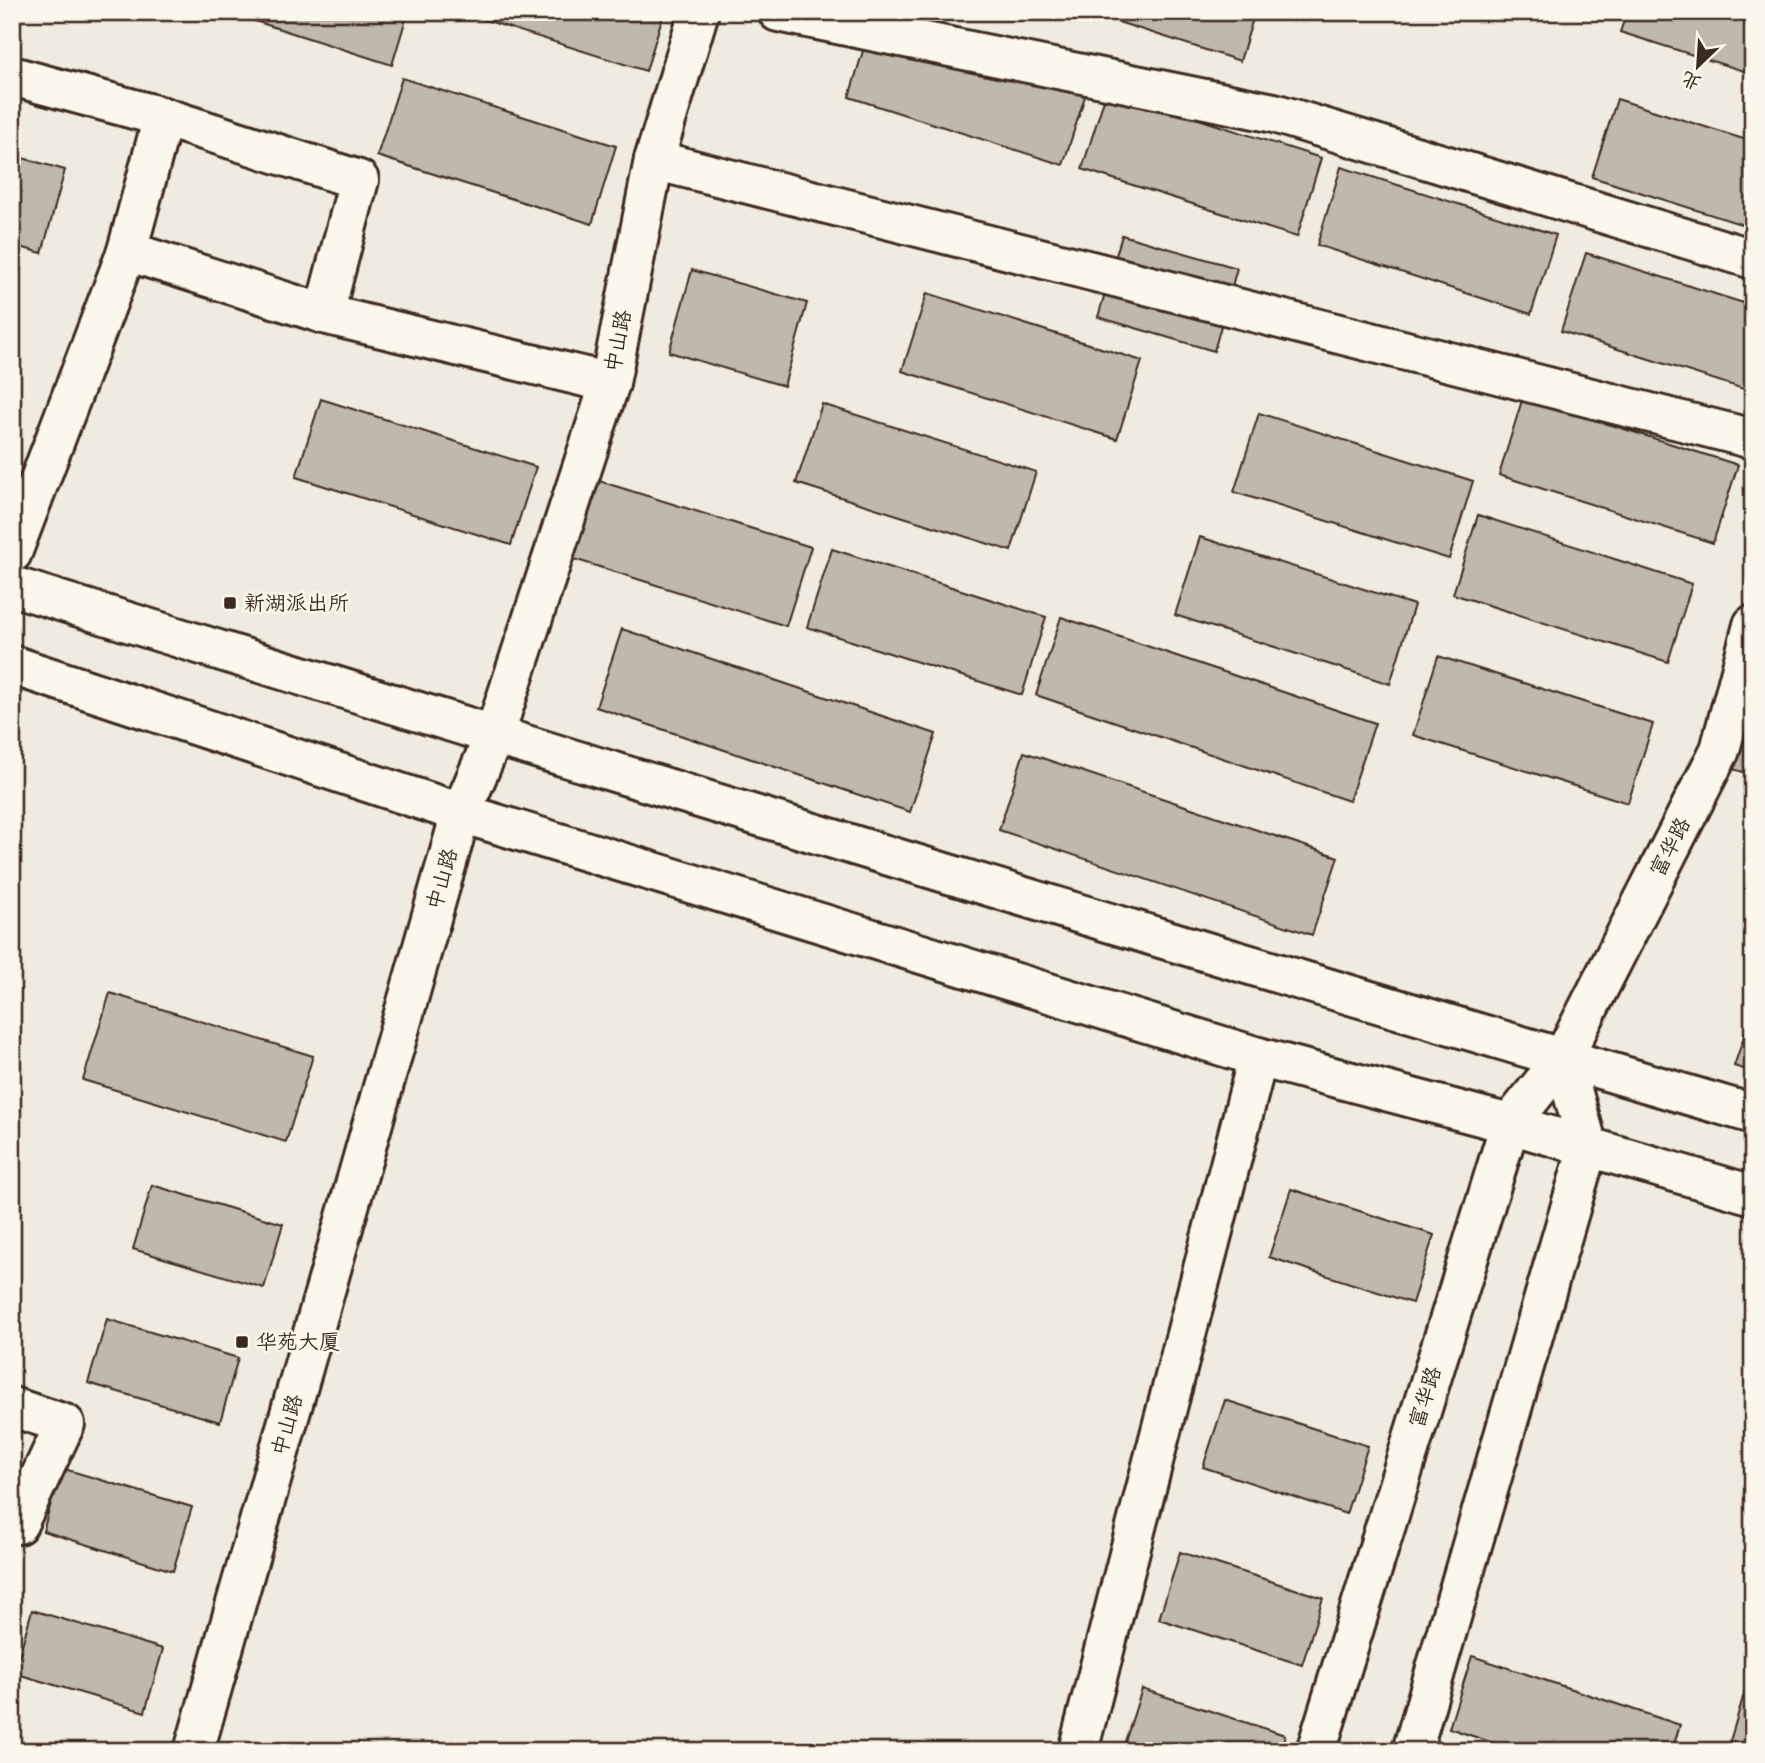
<svg xmlns="http://www.w3.org/2000/svg" width="1765" height="1763" viewBox="0 0 1765 1763" font-family="Mali,'LXGW WenKai TC',sans-serif">
	<style>
		.building { fill: #c0b8ad; stroke: #3b2a1e; stroke-width: 2 }
		.lines { fill: none; stroke-linecap: round; stroke-linejoin: round }
		.minor-casing { stroke: #3b2a1e; stroke-width: 44 }
		.minor { stroke: #fbf7ec; stroke-width: 38 }
		.poi-dot { fill: #3b2a1e; stroke: #fbf7ec; stroke-width: 2.5 }
		.labels { text-anchor: middle; stroke-width: 5; stroke-linejoin: round; paint-order: stroke }
		.street-label { font-size: 21px; fill: #3b2a1e; stroke: #fbf7ec }
		.poi-label { font-size: 21px; fill: #3b2a1e; stroke: #fbf7ec; text-anchor: start }
	</style>
	<rect width="100%" height="100%" fill="#f0ebe0"/>
	<filter id="ink" filterUnits="userSpaceOnUse"><feTurbulence type="fractalNoise" baseFrequency=".0143" numOctaves="2"/><feDisplacementMap in="SourceGraphic" scale="14" xChannelSelector="R" yChannelSelector="G"/><feConvolveMatrix kernelMatrix="1 2 1 2 8 2 1 2 1" color-interpolation-filters="sRGB"/></filter>
	<g filter="url(#ink)">
		<!-- building -->
		<g class="building">
			<path d="M227,12H408L392,65Z"/>
			<path d="M460,12H664L646,71Z"/>
			<path d="M1087,12H1255L1240,61Z"/>
			<path d="M1627,12H1753V74L1620,32Z"/>
			<path d="M873,18L1088,87L1063,165L849,97Z"/>
			<path d="M402,78L616,146L592,224L377,156Z"/>
			<path d="M1107,90L1321,158L1297,237L1082,169Z"/>
			<path d="M1617,99L1753,142V228L1592,177Z"/>
			<path d="M12,155L65,170L42,253L12,245Z"/>
			<path d="M1341,167L1556,235L1531,314L1317,245Z"/>
			<path d="M1122,235L1237,268L1214,351L1098,317Z"/>
			<path d="M1586,253L1753,306V392L1561,331Z"/>
			<path d="M692,270L807,303L784,386L669,352Z"/>
			<path d="M927,293L1142,361L1117,439L902,371Z"/>
			<path d="M1523,397L1738,465L1713,543L1499,475Z"/>
			<path d="M321,399L536,467L511,545L296,477Z"/>
			<path d="M822,404L1036,472L1011,551L796,483Z"/>
			<path d="M1259,413L1473,481L1449,559L1234,492Z"/>
			<path d="M596,480L811,547L786,626L571,558Z"/>
			<path d="M1478,515L1692,584L1668,662L1453,594Z"/>
			<path d="M1200,537L1414,605L1390,684L1175,615Z"/>
			<path d="M832,549L1046,617L1022,695L807,627Z"/>
			<path d="M1061,617L1375,723L1349,801L1036,695Z"/>
			<path d="M622,629L936,734L910,812L596,707Z"/>
			<path d="M1438,656L1653,724L1628,803L1413,735Z"/>
			<path d="M1753,689V775L1716,764Z"/>
			<path d="M1024,752L1338,857L1312,935L999,830Z"/>
			<path d="M110,993L313,1056L286,1142L83,1080Z"/>
			<path d="M1753,1010V1072L1734,1066Z"/>
			<path d="M152,1185L283,1224L264,1288L133,1249Z"/>
			<path d="M1291,1189L1434,1235L1412,1303L1269,1257Z"/>
			<path d="M107,1319L238,1358L220,1422L88,1383Z"/>
			<path d="M1225,1400L1368,1446L1346,1514L1203,1467Z"/>
			<path d="M61,1468L192,1507L173,1571L43,1531Z"/>
			<path d="M1180,1552L1323,1598L1302,1665L1159,1619Z"/>
			<path d="M32,1610L163,1649L145,1712L14,1673Z"/>
			<path d="M1472,1656L1680,1725L1672,1751H1517L1449,1728Z"/>
			<path d="M1753,1664V1748L1730,1741Z"/>
			<path d="M1142,1689L1285,1735L1280,1751H1122Z"/>
		</g>
		<g class="lines">
			<!-- minor casing -->
			<g class="minor-casing">
				<g id="minor">
					<path d="M778,12L1274,113L1753,259"/>
					<path d="M12,76L163,117L359,180L324,314"/>
					<path d="M654,160L1753,439"/>
					<path d="M127,251L324,314L610,383"/>
					<path d="M12,553L127,251L163,117"/>
					<path d="M12,586C591,766 1171,944 1753,1114"/>
					<path d="M12,665L461,813L1258,1057L1510,1124L1753,1195"/>
					<path d="M12,1407L65,1424L18,1524L12,1521"/>
					<path d="M194,1751L461,813L494,736L610,383L654,160L699,12"/>
					<path d="M1078,1751L1258,1057"/>
					<path d="M1316,1751L1510,1124L1563,1058L1720,750L1753,625"/>
					<path d="M1412,1751L1588,1147L1563,1058"/>
				</g>
			</g>
			<!-- minor -->
			<use href="#minor" class="minor"/>
		</g>
	</g>
	<!-- markers -->
	<g class="poi-dot">
		<rect x="223" y="596" width="14" height="14" rx="3.5"/>
		<rect x="235" y="1335" width="14" height="14" rx="3.5"/>
	</g>
	<g class="labels">
		<!-- street labels -->
		<g class="street-label">
			<text transform="translate(618 341) rotate(-79)" y="7">中山路</text>
			<text transform="translate(1670 847) rotate(-63)" y="7">富华路</text>
			<text transform="translate(442 879) rotate(-74)" y="7">中山路</text>
			<text transform="translate(1425 1397) rotate(-73)" y="7">富华路</text>
			<text transform="translate(287 1425) rotate(-74)" y="7">中山路</text>
		</g>
		<!-- poi labels -->
		<g class="poi-label">
			<text x="244" y="610">新湖派出所</text>
			<text x="256" y="1349">华苑大厦</text>
		</g>
	</g>
	<!-- margin -->
	<rect width="1765" height="1763" fill="none" stroke="#fbf7ec" stroke-width="42"/>
	<rect x="21" y="21" width="1723" height="1721" fill="none" stroke="#3b2a1e" stroke-width="2.5" filter="url(#ink)"/>
	<!-- north arrow -->
	<g transform="translate(1698 66) rotate(205)" stroke="#fbf7ec" stroke-width="5" paint-order="stroke">
	<path d="M0-5L12 26L0 18L-12 26Z" fill="#3b2a1e"/>
	<text y="-10" font-size="19" font-weight="bold" text-anchor="middle" fill="#3b2a1e">北</text>
	</g>
</svg>
